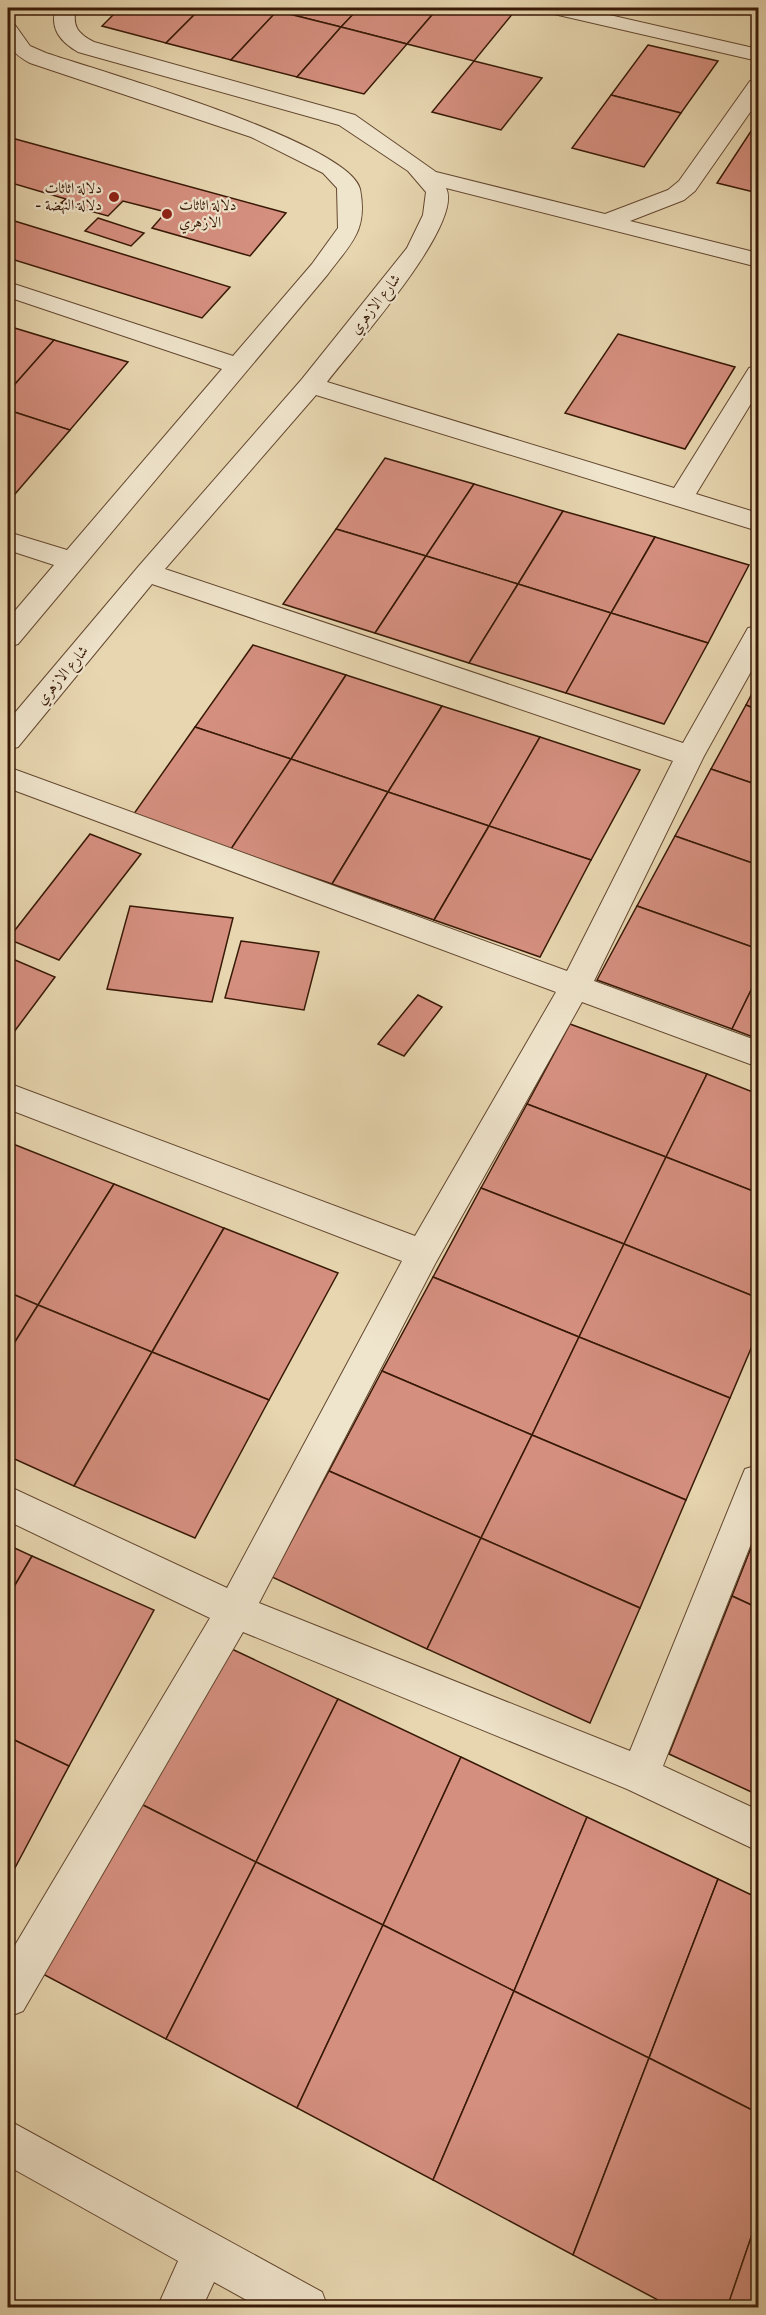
<svg xmlns="http://www.w3.org/2000/svg" width="766" height="2315" viewBox="0 0 766 2315" font-family="'IM FELL English',Amiri,serif">
	<style>
		.building { fill: #d58f7f; stroke: #381906; stroke-width: 1.5 }
		.lines { fill: none; stroke-linecap: round; stroke-linejoin: round }
		.minor-casing { stroke: #644830; stroke-width: 2 }
		.minor { fill: #efe4cc; fill-rule: evenodd }
		.poi-dot { fill: #8f2418; stroke: #efe4cc; stroke-width: 2 }
		.labels { text-anchor: middle; stroke-width: 4.5; stroke-linejoin: round; paint-order: stroke }
		.far-poi-label { font-size: 15px; fill: #381906; stroke: #efe4cc; text-anchor: end }
		.far-street-label { font-size: 15px; fill: #381906; stroke: #efe4cc }
	</style>
	<rect width="100%" height="100%" fill="#e7d6b0"/>
	<filter id="stains"><feTurbulence type="fractalNoise" baseFrequency=".00333" numOctaves="4"/><feColorMatrix values="0 0 0 0 .2 0 0 0 0 .09 0 0 0 0 .02 0 0 0 .5 -.17"/></filter>
	<radialGradient id="worn" r=".72"><stop offset=".6" stop-color="#630" stop-opacity="0"/><stop offset="1" stop-color="#630" stop-opacity=".3"/></radialGradient>
	<!-- building -->
	<g class="building">
		<path d="M120,8H201L166,43L102,26Z"/>
		<path d="M201,8H262L277,11L231,60L166,43Z"/>
		<path d="M280,8H359L341,27L277,11Z"/>
		<path d="M359,8H438L407,44L341,27Z"/>
		<path d="M438,8H496L514,12L474,61L407,44Z"/>
		<path d="M277,11L341,27L297,77L231,60Z"/>
		<path d="M341,27L407,44L364,94L297,77Z"/>
		<path d="M648,45L718,61L681,113L611,95Z"/>
		<path d="M474,61L542,78L501,130L432,112Z"/>
		<path d="M611,95L681,113L644,167L572,148Z"/>
		<path d="M753,128L758,129V193L717,183Z"/>
		<path d="M8,137L286,213L250,256L152,228L166,212L123,201L108,216L61,203L66,199L8,182Z"/>
		<path d="M98,218L144,233L131,246L85,231Z"/>
		<path d="M8,219L230,287L202,318L8,258Z"/>
		<path d="M8,326L54,340L8,392Z"/>
		<path d="M618,334L735,367L685,449L565,413Z"/>
		<path d="M54,340L128,362L70,430L8,410V392Z"/>
		<path d="M8,410L70,430L9,501H8Z"/>
		<path d="M385,458L474,484L426,556L336,529Z"/>
		<path d="M474,484L563,511L518,584L426,556Z"/>
		<path d="M563,511L655,537L611,613L518,584Z"/>
		<path d="M336,529L426,556L375,633L283,604Z"/>
		<path d="M655,537L749,565L708,643L611,613Z"/>
		<path d="M426,556L518,584L469,663L375,633Z"/>
		<path d="M518,584L611,613L566,693L469,663Z"/>
		<path d="M611,613L708,643L664,724L566,693Z"/>
		<path d="M253,645L346,675L291,759L195,727Z"/>
		<path d="M346,675L442,706L388,792L291,759Z"/>
		<path d="M758,682V710L746,705Z"/>
		<path d="M746,705L758,710V785L711,769Z"/>
		<path d="M442,706L540,737L489,826L388,792Z"/>
		<path d="M195,727L291,759L231,849L133,815Z"/>
		<path d="M540,737L640,770L591,860L489,826Z"/>
		<path d="M291,759L388,792L332,884L231,849Z"/>
		<path d="M711,769L758,785V865L675,836Z"/>
		<path d="M388,792L489,826L434,920L332,884Z"/>
		<path d="M489,826L591,860L540,957L434,920Z"/>
		<path d="M90,834L141,854L59,960L8,939Z"/>
		<path d="M675,836L758,865V949L637,906Z"/>
		<path d="M130,906L233,918L212,1002L107,989Z"/>
		<path d="M637,906L758,949V976L732,1029L597,980Z"/>
		<path d="M241,941L319,952L304,1010L225,998Z"/>
		<path d="M8,957L55,977L8,1040Z"/>
		<path d="M758,976V1039L732,1029Z"/>
		<path d="M418,995L442,1007L404,1056L378,1044Z"/>
		<path d="M570,1024L707,1074L666,1157L527,1104Z"/>
		<path d="M707,1074L758,1094V1193L666,1157Z"/>
		<path d="M527,1104L666,1157L624,1244L481,1188Z"/>
		<path d="M8,1142L114,1184L38,1305L8,1292Z"/>
		<path d="M666,1157L758,1193V1298L624,1244Z"/>
		<path d="M114,1184L224,1228L152,1352L38,1305Z"/>
		<path d="M481,1188L624,1244L579,1337L433,1277Z"/>
		<path d="M224,1228L338,1273L269,1400L152,1352Z"/>
		<path d="M624,1244L758,1298V1332L730,1398L579,1337Z"/>
		<path d="M433,1277L579,1337L532,1435L382,1371Z"/>
		<path d="M8,1292L38,1305L8,1353Z"/>
		<path d="M38,1305L152,1352L74,1486L8,1456V1353Z"/>
		<path d="M579,1337L730,1398L686,1500L532,1435Z"/>
		<path d="M152,1352L269,1400L195,1538L74,1486Z"/>
		<path d="M382,1371L532,1435L481,1538L329,1471Z"/>
		<path d="M532,1435L686,1500L640,1608L481,1538Z"/>
		<path d="M329,1471L481,1538L427,1649L272,1577Z"/>
		<path d="M758,1530V1608L732,1596Z"/>
		<path d="M481,1538L640,1608L590,1723L427,1649Z"/>
		<path d="M8,1545L32,1556L8,1597Z"/>
		<path d="M32,1556L154,1610L69,1766L8,1737V1597Z"/>
		<path d="M732,1596L758,1608V1795L669,1754Z"/>
		<path d="M219,1643L338,1699L256,1862L133,1800Z"/>
		<path d="M338,1699L461,1757L383,1925L256,1862Z"/>
		<path d="M8,1737L69,1766L8,1881Z"/>
		<path d="M461,1757L587,1817L514,1991L383,1925Z"/>
		<path d="M133,1800L256,1862L166,2039L39,1972Z"/>
		<path d="M587,1817L718,1879L649,2058L514,1991Z"/>
		<path d="M256,1862L383,1925L297,2108L166,2039Z"/>
		<path d="M718,1879L758,1898V2113L649,2058Z"/>
		<path d="M383,1925L514,1991L433,2180L297,2108Z"/>
		<path d="M514,1991L649,2058L573,2255L433,2180Z"/>
		<path d="M649,2058L758,2113V2217L727,2308H673L573,2255Z"/>
		<path d="M758,2217V2308H727Z"/>
	</g>
	<g class="lines">
		<!-- minor casing -->
		<g class="minor-casing">
			<g id="minor">
				<path d="M56,8H76C72,26 77,33 94,42L355,115L436,172L605,214L668,190L679,181L750,81L758,80V101L695,191L684,200L630,221L758,253V267L446,188C465,224 351,350 327,382L674,488L749,368L758,365V392L696,494L758,513V531L316,395L165,569L683,743L748,628L758,626V659L704,756L594,981L758,1041V1067L582,1002L435,1264L259,1603L630,1751L740,1481L745,1469L758,1465V1526L663,1766L758,1810V1851L627,1789L243,1632L23,2011L8,2017V1957L210,1618L8,1521V1486L227,1588L402,1261L8,1109V1083L415,1236L556,992L8,788V767L567,971L673,761L152,584L18,747L8,750V721L138,567L302,379L407,248L423,215L426,192L408,171L339,125L78,52C61,42 49,29 56,8Z"/>
				<path d="M544,8H579L758,49V61L554,14L547,12Z"/>
				<path d="M8,23L15,25L30,46L46,53C96,70 349,142 360,189C368,231 351,243 328,274L18,644L8,647V619L54,565L8,550V532L67,550L222,369L8,297V282L233,356L312,264L338,228L337,188L323,173L251,137L30,63C11,53 6,44 8,23Z"/>
				<path d="M8,2120L322,2292L328,2308H261L214,2282L202,2308H157L178,2261L8,2166Z"/>
			</g>
		</g>
		<!-- minor -->
		<use href="#minor" class="minor"/>
	</g>
	<!-- markers -->
	<g class="poi-dot">
		<circle cx="114" cy="197" r="6"/>
		<circle cx="167" cy="214" r="6"/>
	</g>
	<g class="labels">
		<!-- far-poi labels -->
		<g class="far-poi-label">
			<text x="102" y="193">دلالة اثاثات<tspan x="102" dy="17">- دلالة النهضة</tspan></text>
			<text x="179" y="210" text-anchor="start">دلالة اثاثات<tspan x="179" dy="17">الازهري</tspan></text>
		</g>
		<!-- far-street labels -->
		<g class="far-street-label">
			<text transform="translate(375 304) rotate(-52)" y="5">شارع الازهري</text>
			<text transform="translate(62 675) rotate(-50)" y="5">شارع الازهري</text>
		</g>
	</g>
	<!-- margin -->
	<rect width="766" height="2315" fill="none" stroke="#e7d6b0" stroke-width="30"/>
	<rect x="9" y="9" width="748" height="2297" fill="none" stroke="#381906" stroke-width="3"/>
	<rect x="15" y="15" width="736" height="2285" fill="none" stroke="#381906" stroke-width="1.5"/>
	<rect width="100%" height="100%" filter="url(#stains)"/>
	<rect width="100%" height="100%" fill="url(#worn)"/>
</svg>
